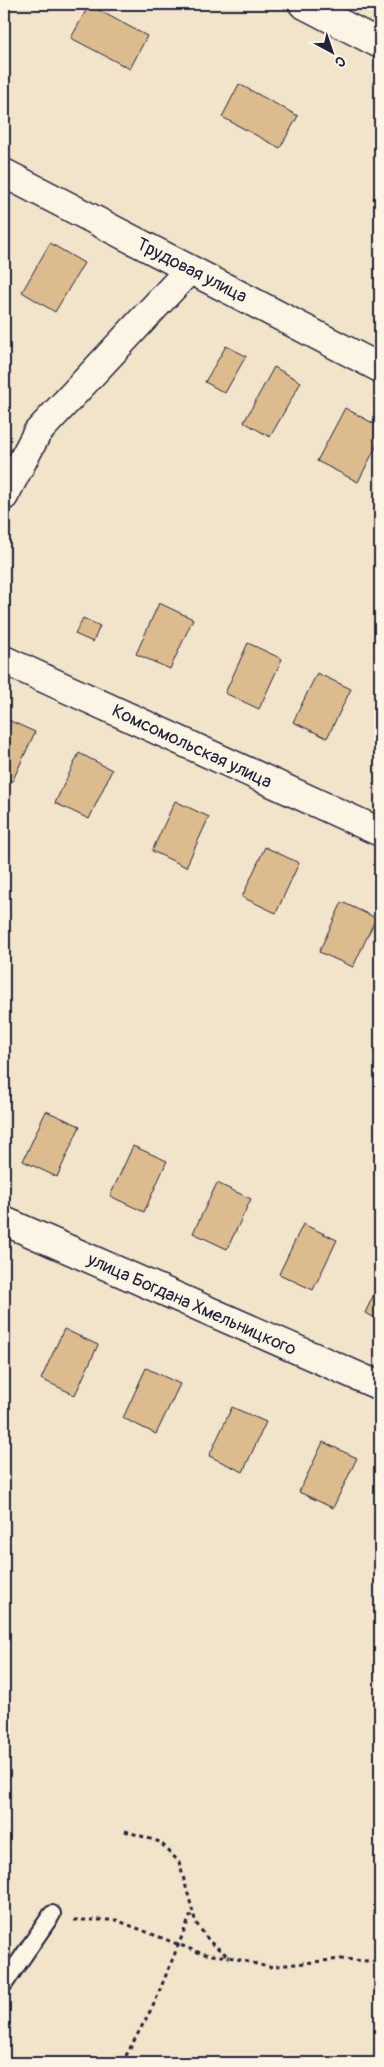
<svg xmlns="http://www.w3.org/2000/svg" width="384" height="2067" viewBox="0 0 384 2067" font-family="Pangolin,sans-serif">
	<style>
		.building { fill: #dcbc8f; stroke: #22223b }
		.lines { fill: none; stroke-linecap: round; stroke-linejoin: round }
		.lane-casing { stroke: #22223b; stroke-width: 20 }
		.street-casing { stroke: #22223b; stroke-width: 31 }
		.secondary-casing { stroke: #22223b; stroke-width: 31 }
		.path { stroke: #22223b; stroke-width: 3; stroke-dasharray: 4 4; stroke-linecap: butt }
		.lane { stroke: #fcf5e5; stroke-width: 16 }
		.street { stroke: #fcf5e5; stroke-width: 28 }
		.secondary { stroke: #fcf5e5; stroke-width: 28 }
		.labels { text-anchor: middle; stroke-width: 4.5; stroke-linejoin: round; paint-order: stroke }
		.street-label { font-size: 18px; fill: #22223b; stroke: #fcf5e5 }
	</style>
	<rect width="100%" height="100%" fill="#f2e4cb"/>
	<filter id="ink" filterUnits="userSpaceOnUse"><feTurbulence type="fractalNoise" baseFrequency=".02" numOctaves="2"/><feDisplacementMap in="SourceGraphic" scale="10" xChannelSelector="R" yChannelSelector="G"/><feConvolveMatrix kernelMatrix="1 2 1 2 8 2 1 2 1" color-interpolation-filters="sRGB"/></filter>
	<g filter="url(#ink)">
		<!-- building -->
		<g class="building">
			<path d="M89,5L147,36L130,69L71,38Z"/>
			<path d="M239,84L298,116L280,148L222,117Z"/>
			<path d="M380,186V203L373,199Z"/>
			<path d="M50,243L84,263L55,312L22,292Z"/>
			<path d="M226,346L246,356L225,393L205,382Z"/>
			<path d="M274,367L301,382L270,437L244,422Z"/>
			<path d="M345,408L380,427V439L358,482L317,461Z"/>
			<path d="M159,603L193,619L170,669L136,654Z"/>
			<path d="M83,618L100,626L93,642L75,634Z"/>
			<path d="M248,643L282,659L259,709L225,693Z"/>
			<path d="M317,673L351,689L327,738L293,722Z"/>
			<path d="M4,718L35,732L12,782L4,779Z"/>
			<path d="M79,753L112,770L89,819L55,803Z"/>
			<path d="M175,801L209,817L186,867L152,851Z"/>
			<path d="M265,847L299,863L276,913L242,897Z"/>
			<path d="M342,902L376,918L353,967L319,952Z"/>
			<path d="M46,1111L80,1126L57,1177L23,1161Z"/>
			<path d="M133,1146L167,1161L144,1212L110,1196Z"/>
			<path d="M217,1183L251,1199L227,1249L193,1233Z"/>
			<path d="M303,1224L337,1240L313,1290L279,1274Z"/>
			<path d="M380,1281V1320L365,1313Z"/>
			<path d="M4,1299L10,1302L4,1314Z"/>
			<path d="M64,1329L98,1345L75,1395L41,1379Z"/>
			<path d="M146,1368L180,1384L156,1434L123,1418Z"/>
			<path d="M232,1407L266,1422L243,1472L209,1456Z"/>
			<path d="M323,1442L357,1458L333,1508L299,1492Z"/>
		</g>
		<g class="lines">
			<!-- lane casing -->
			<g class="lane-casing">
				<path id="lane" d="M4,1984L52,1914"/>
			</g>
			<!-- street casing -->
			<g class="street-casing">
				<g id="street">
					<path d="M4,173L380,368"/>
					<path d="M4,496L37,433L189,270"/>
					<path d="M4,660L380,832"/>
					<path d="M4,1221L380,1386"/>
				</g>
			</g>
			<!-- secondary casing -->
			<g class="secondary-casing">
				<path id="secondary" d="M303,4L380,44"/>
			</g>
			<!-- path -->
			<g class="path">
				<path d="M125,1831L160,1842L179,1862L196,1923L210,1942L229,1957L268,1967L341,1959L380,1962"/>
				<path d="M74,1920H116L203,1954L229,1957"/>
				<path d="M122,2063L154,2004L192,1912"/>
			</g>
			<!-- lane -->
			<use href="#lane" class="lane"/>
			<!-- street -->
			<use href="#street" class="street"/>
			<!-- secondary -->
			<use href="#secondary" class="secondary"/>
		</g>
	</g>
	<g class="labels">
		<!-- street labels -->
		<g class="street-label">
			<text transform="translate(192 270) rotate(27)" y="6">Трудовая улица</text>
			<text transform="translate(192 746) rotate(25)" y="6">Комсомольская улица</text>
			<text transform="translate(192 1304) rotate(24)" y="6">улица Богдана Хмельницкого</text>
		</g>
	</g>
	<!-- margin -->
	<rect width="384" height="2067" fill="none" stroke="#fcf5e5" stroke-width="20"/>
	<rect x="10" y="10" width="364" height="2047" fill="none" stroke="#22223b" stroke-width="2" filter="url(#ink)"/>
	<!-- north arrow -->
	<g transform="translate(332 52) rotate(140)" stroke="#fcf5e5" stroke-width="4" paint-order="stroke">
	<path d="M0-4L9 19L0 12L-9 19Z" fill="#22223b"/>
	<text y="-8" font-size="14" font-weight="bold" text-anchor="middle" fill="#22223b">С</text>
	</g>
</svg>
